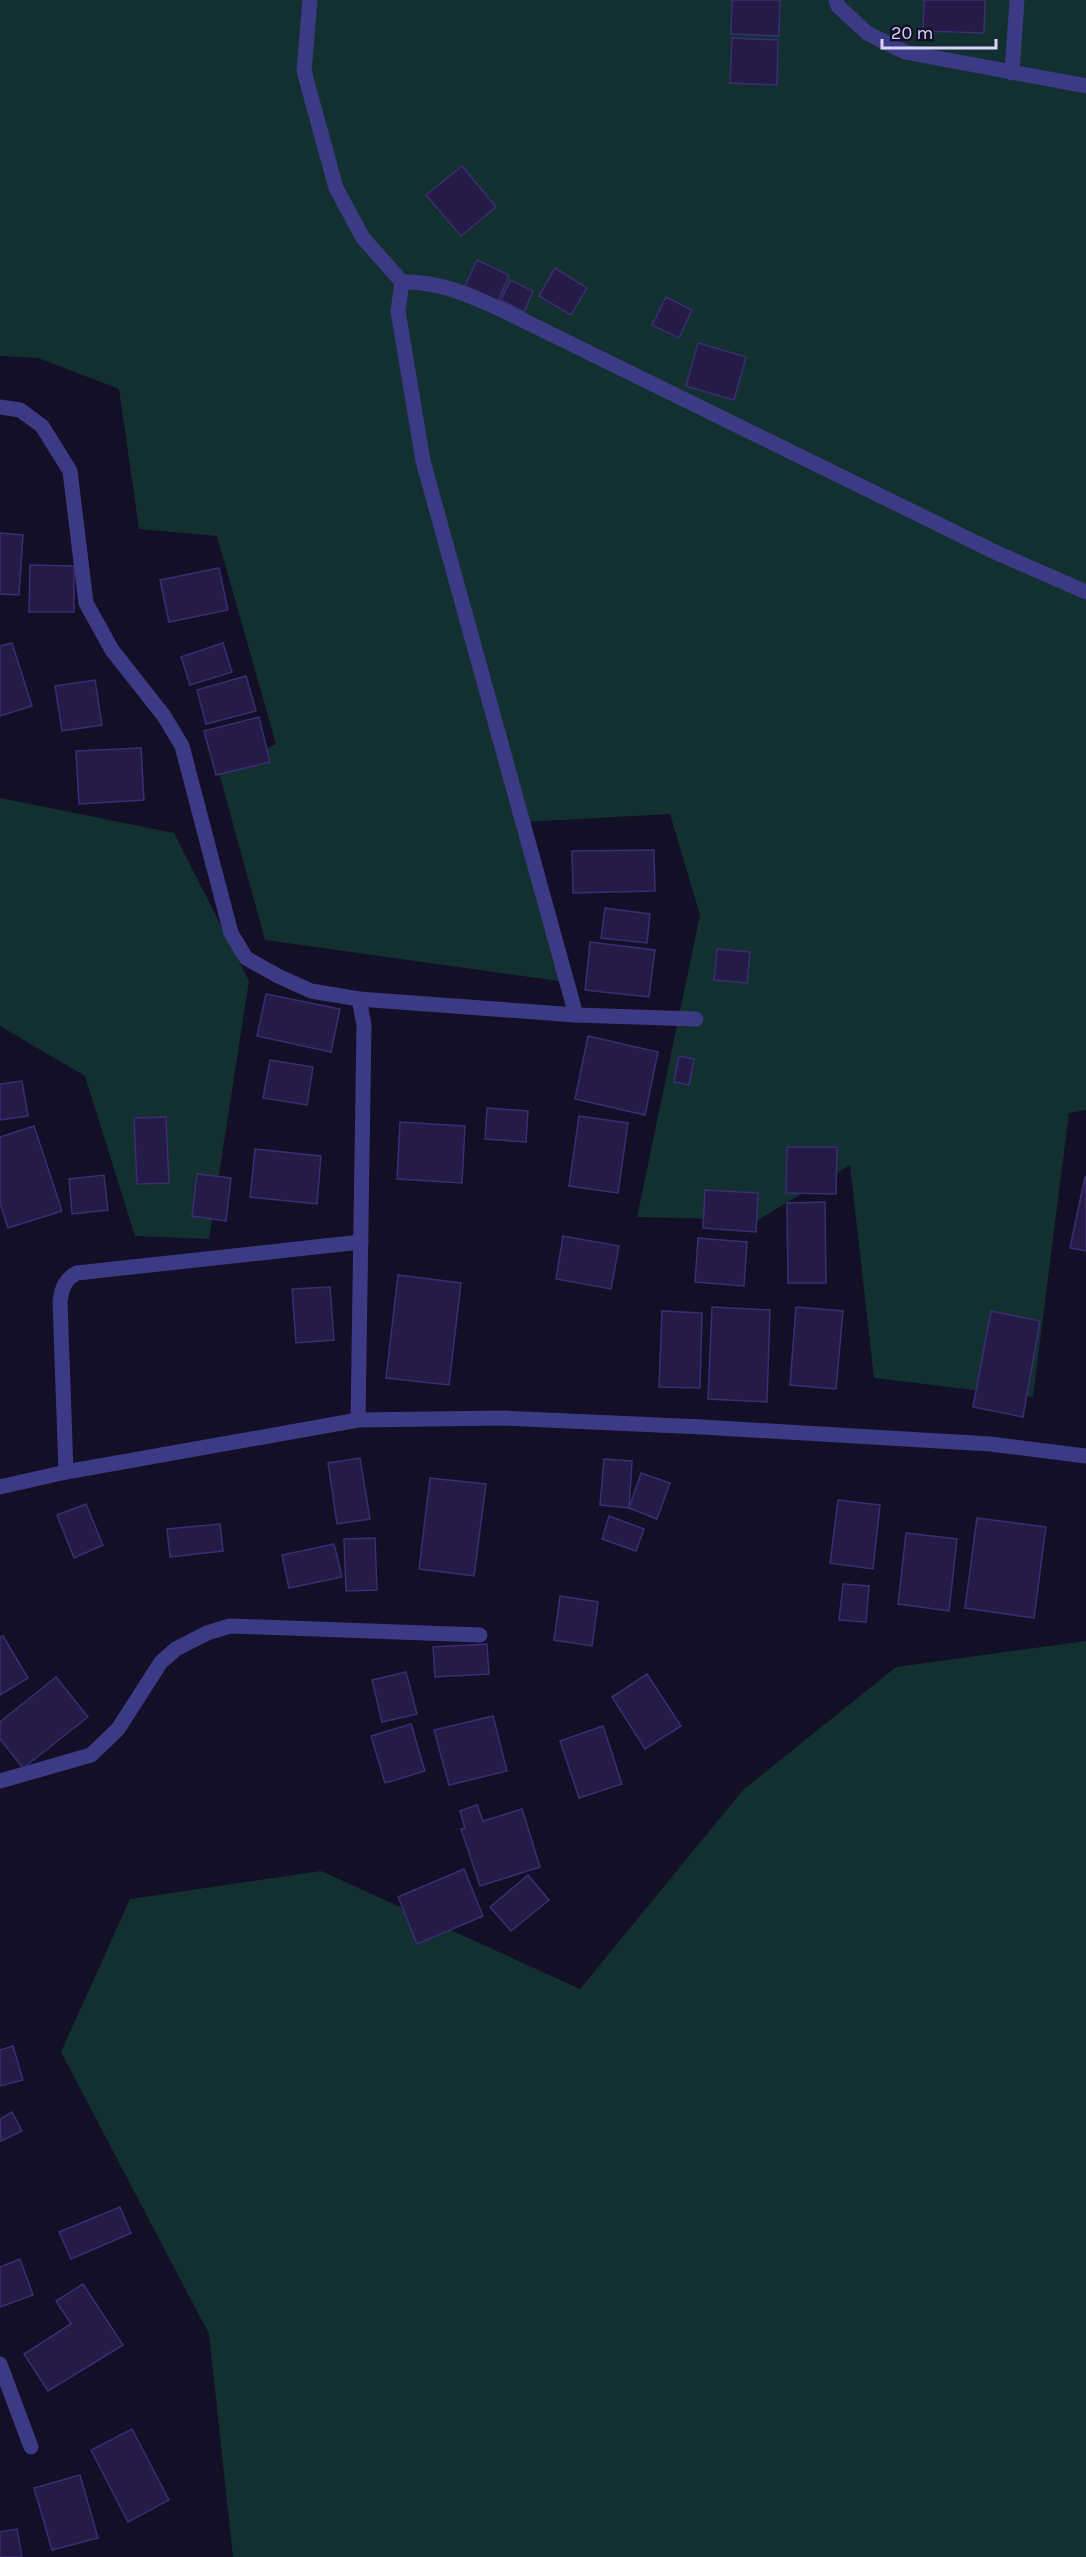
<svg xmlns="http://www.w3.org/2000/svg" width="1086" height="2557" viewBox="0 0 1086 2557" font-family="Karla,sans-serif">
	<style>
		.green { fill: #12302f }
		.building { fill: #241b47; stroke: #3b2d73; stroke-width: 1.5 }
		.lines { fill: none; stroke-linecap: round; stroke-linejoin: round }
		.street { stroke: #3d3a85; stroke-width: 15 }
	</style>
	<rect width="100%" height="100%" fill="#130f26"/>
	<!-- green -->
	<g class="green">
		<path d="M0,0H1086V1110L1069,1113L1033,1397L874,1378L850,1165L758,1220L637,1217L700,915L670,814L524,822L573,983L265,940L219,773L276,744L217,536L139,529L119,389L38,358L0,356Z"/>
		<path d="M0,798L174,833L249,981L209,1239L135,1236L85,1076L0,1026Z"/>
		<path d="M1086,1641V2557H233L209,2334L61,2052L130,1899L321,1871L580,1989L743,1790L896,1667Z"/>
	</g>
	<!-- building -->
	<g class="building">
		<path d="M732,0H780L779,36L731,34Z"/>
		<path d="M924,0H985L984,33L923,31Z"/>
		<path d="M732,38L778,40L777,85L730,83Z"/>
		<path d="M462,166L496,207L461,236L426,195Z"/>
		<path d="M477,260L509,275L498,301L465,286Z"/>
		<path d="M555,268L587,288L571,315L539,296Z"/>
		<path d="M510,280L533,291L524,312L501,300Z"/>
		<path d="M666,297L692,310L679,338L652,325Z"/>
		<path d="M698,343L746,357L734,400L686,386Z"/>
		<path d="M0,533L23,535L19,595L0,594Z"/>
		<path d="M30,565L74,566V612H29Z"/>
		<path d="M219,568L228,610L169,622L160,580Z"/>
		<path d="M12,643L32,706L0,716V646Z"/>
		<path d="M223,643L232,672L190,685L181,657Z"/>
		<path d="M246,676L256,711L206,724L197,690Z"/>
		<path d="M95,680L102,725L62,731L55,686Z"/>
		<path d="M259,717L270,762L216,775L204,731Z"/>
		<path d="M141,748L144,800L79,804L76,751Z"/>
		<path d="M654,850L655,891L573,893L572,851Z"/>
		<path d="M605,908L650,914L647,943L601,938Z"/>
		<path d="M590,942L655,950L649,997L585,990Z"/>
		<path d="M717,949L750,952L747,983L714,980Z"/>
		<path d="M266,994L340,1009L331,1052L257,1036Z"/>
		<path d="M588,1036L658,1052L645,1115L575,1099Z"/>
		<path d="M679,1056L694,1059L689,1085L674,1082Z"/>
		<path d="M270,1060L313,1067L307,1105L263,1098Z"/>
		<path d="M22,1081L28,1116L0,1120V1084Z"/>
		<path d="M487,1108L528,1111L526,1142L485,1139Z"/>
		<path d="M579,1116L628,1123L618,1193L569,1186Z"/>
		<path d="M166,1117L169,1183L137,1184L134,1118Z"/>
		<path d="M400,1122L465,1126L462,1183L397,1179Z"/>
		<path d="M34,1126L62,1211L8,1228L0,1203V1137Z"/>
		<path d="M787,1147H837L836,1194L786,1193Z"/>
		<path d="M255,1149L321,1156L317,1204L250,1197Z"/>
		<path d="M197,1174L231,1178L226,1221L192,1216Z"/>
		<path d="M104,1175L108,1210L72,1214L69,1179Z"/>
		<path d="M1085,1177H1086V1251L1070,1248Z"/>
		<path d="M705,1190L758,1193L756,1232L703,1228Z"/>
		<path d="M825,1202L826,1283H788L787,1203Z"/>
		<path d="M563,1236L619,1246L611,1289L556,1279Z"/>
		<path d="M698,1238L747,1242L744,1286L695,1282Z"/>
		<path d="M398,1275L461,1283L449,1385L386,1378Z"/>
		<path d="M330,1287L334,1340L296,1343L292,1289Z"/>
		<path d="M712,1307L770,1310L767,1402L708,1399Z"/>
		<path d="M796,1307L843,1311L836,1389L790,1385Z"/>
		<path d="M662,1311L702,1313L700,1388L659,1387Z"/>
		<path d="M991,1311L1040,1321L1023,1417L973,1407Z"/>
		<path d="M360,1458L370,1519L337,1524L328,1463Z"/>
		<path d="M604,1459L632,1461L629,1508L600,1505Z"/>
		<path d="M641,1473L670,1483L657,1519L629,1508Z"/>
		<path d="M430,1478L486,1484L474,1576L419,1569Z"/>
		<path d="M838,1500L880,1505L873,1569L830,1563Z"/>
		<path d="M86,1504L103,1545L74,1558L57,1515Z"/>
		<path d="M609,1516L644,1529L636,1551L602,1539Z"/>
		<path d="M977,1518L1046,1527L1034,1618L965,1608Z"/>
		<path d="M220,1524L223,1551L170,1557L167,1529Z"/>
		<path d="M906,1533L957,1539L949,1611L898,1604Z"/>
		<path d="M375,1538L377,1590L346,1591L344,1539Z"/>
		<path d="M334,1544L342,1577L289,1588L282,1555Z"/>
		<path d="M843,1584L869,1586L866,1622L839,1620Z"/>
		<path d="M560,1596L598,1602L592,1646L554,1640Z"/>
		<path d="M3,1636L28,1678L0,1695V1637Z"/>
		<path d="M487,1644L489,1674L435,1677L433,1647Z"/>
		<path d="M406,1672L417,1714L382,1722L372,1680Z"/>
		<path d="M647,1674L681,1726L645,1749L612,1697Z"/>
		<path d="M56,1677L88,1717L23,1768L0,1739V1722Z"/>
		<path d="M493,1716L507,1771L449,1785L434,1730Z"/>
		<path d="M411,1724L425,1771L385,1783L371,1736Z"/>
		<path d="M603,1726L622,1784L579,1798L560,1741Z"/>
		<path d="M477,1805L483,1821L522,1809L540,1867L480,1886L461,1829L465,1828L460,1811Z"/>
		<path d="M464,1869L483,1916L417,1944L398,1897Z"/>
		<path d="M528,1875L549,1900L511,1931L490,1907Z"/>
		<path d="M13,2046L23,2080L0,2086V2050Z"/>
		<path d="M12,2112L22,2131L1,2141L0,2119Z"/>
		<path d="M120,2207L131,2233L71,2259L59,2232Z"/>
		<path d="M20,2259L33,2295L0,2307V2267Z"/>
		<path d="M83,2284L123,2345L48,2391L24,2354L71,2324L56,2301Z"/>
		<path d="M132,2429L169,2500L128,2522L91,2450Z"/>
		<path d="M80,2475L98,2538L52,2550L34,2488Z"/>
		<path d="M17,2529L22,2557H0V2532Z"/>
	</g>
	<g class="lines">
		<!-- street -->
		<g class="street">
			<path d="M310,0L304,71L336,188L363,238L402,282"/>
			<path d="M836,0L838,6L867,33L905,52L1086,86"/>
			<path d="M1012,73L1017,0"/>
			<path d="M0,407L20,410L42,426L70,471L86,603L112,650L164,716L182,746L231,933L246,958L278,976L311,991L359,999L364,1025L358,1420"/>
			<path d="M359,999L576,1015L696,1019"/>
			<path d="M576,1015L423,461L398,311L402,282C438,281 466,294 498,308L997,553L1086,592"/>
			<path d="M66,1472L60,1301C62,1288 65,1279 77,1273L361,1242"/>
			<path d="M0,1487L66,1472L358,1420L503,1418L702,1427L990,1444L1086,1456"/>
			<path d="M0,1781L91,1755L118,1729L161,1662L176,1649L207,1633L230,1626L480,1635"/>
			<path d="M0,2364L31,2447"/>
		</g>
	</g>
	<!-- scale -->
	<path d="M882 39v9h114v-9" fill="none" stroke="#d9d4ff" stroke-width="3"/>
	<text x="891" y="39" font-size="18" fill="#d9d4ff" stroke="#130f26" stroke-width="4.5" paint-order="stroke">20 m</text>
</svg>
